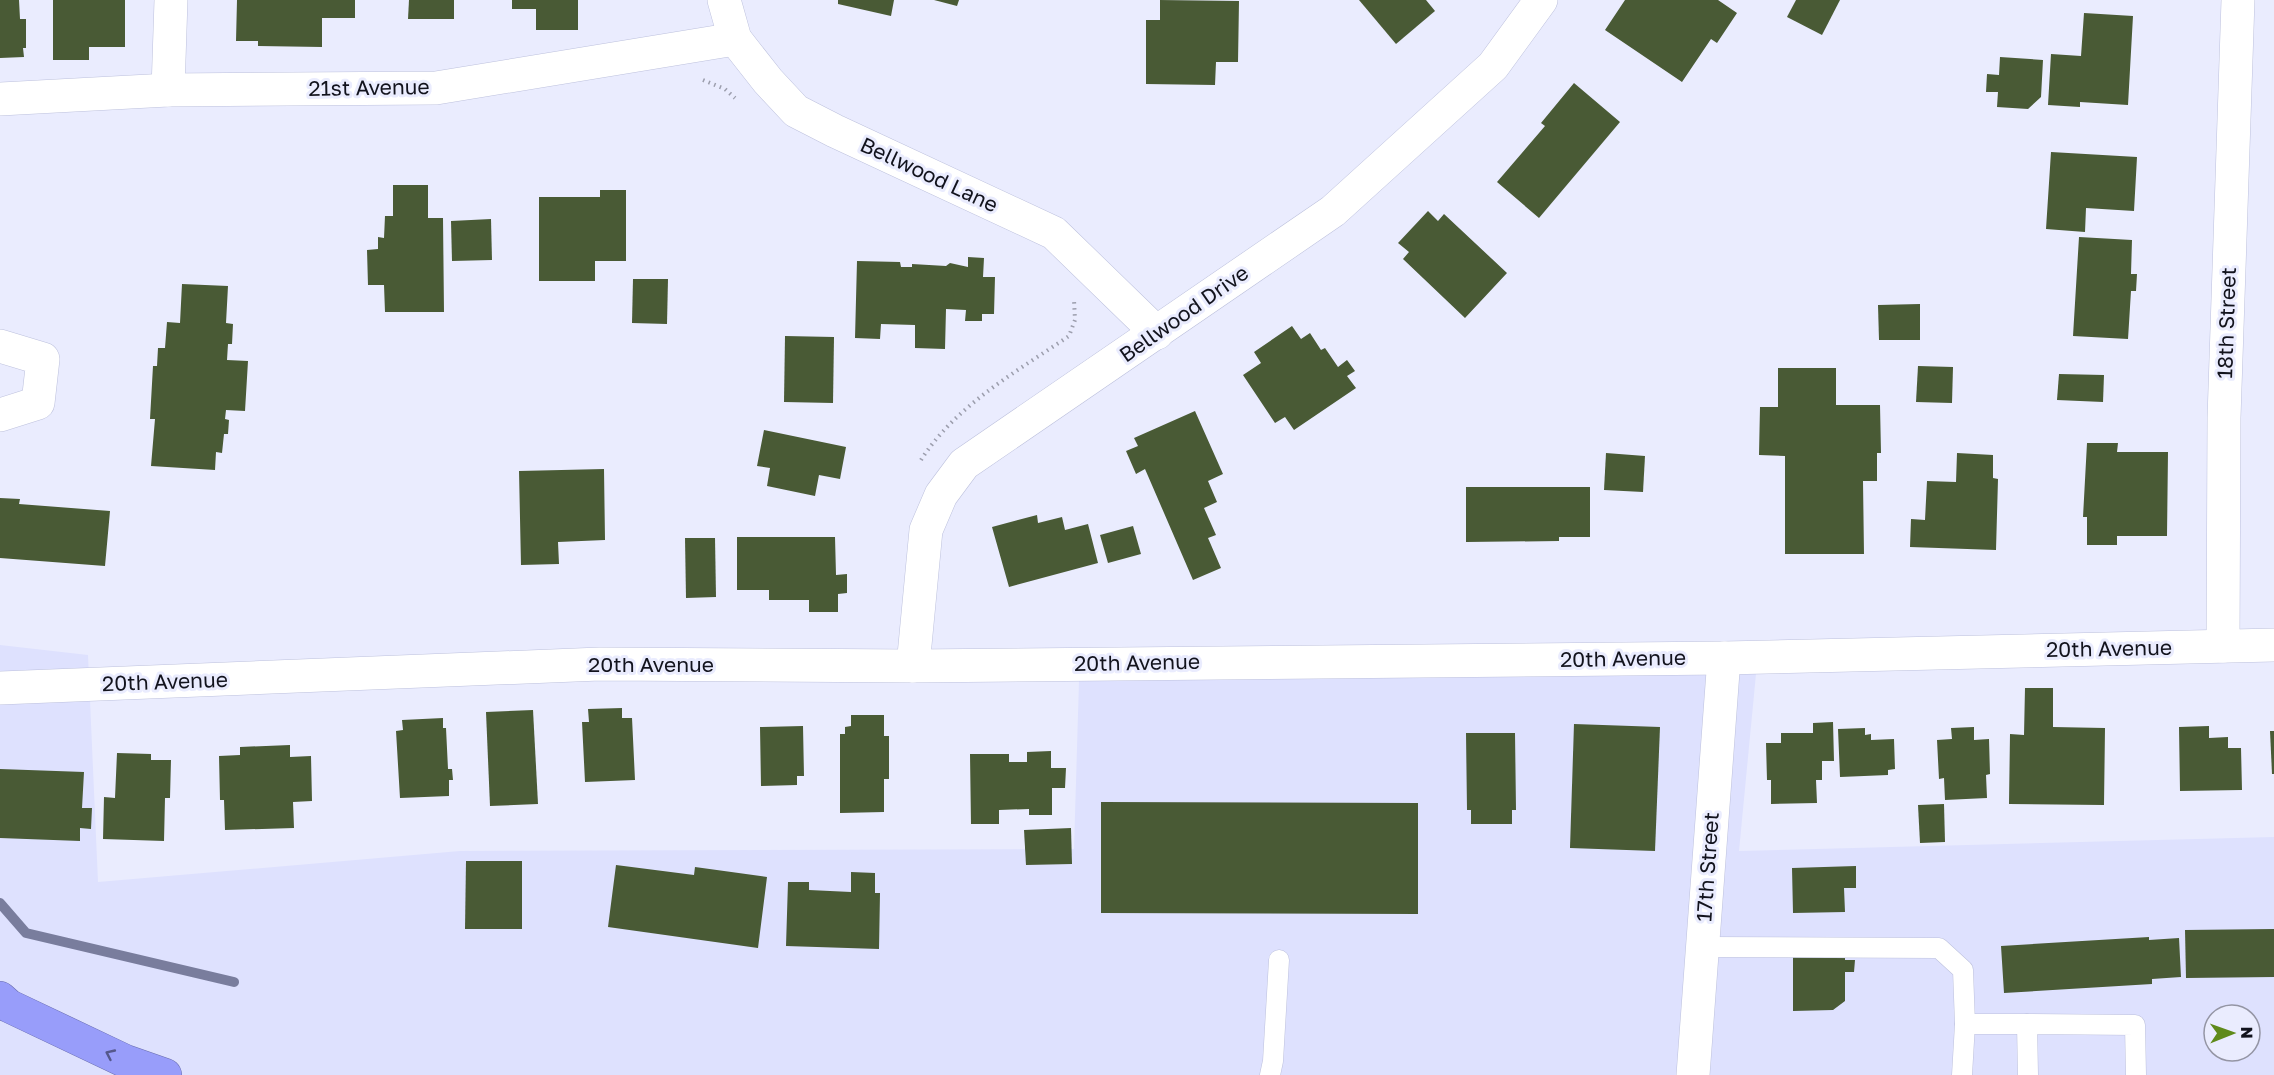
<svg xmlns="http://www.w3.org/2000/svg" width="2274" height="1075" viewBox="0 0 2274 1075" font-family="'Golos Text',sans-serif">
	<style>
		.built { fill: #dee1fe; fill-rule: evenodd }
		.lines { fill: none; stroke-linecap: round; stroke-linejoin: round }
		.stream { stroke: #797d9d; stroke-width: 10 }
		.building { fill: #495a35 }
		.lane-casing { stroke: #bdc1dd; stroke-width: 21 }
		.street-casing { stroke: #bdc1dd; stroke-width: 34 }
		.highway-casing { stroke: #696dad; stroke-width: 34 }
		.path { stroke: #9c9ead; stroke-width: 4; stroke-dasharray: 1.5 4.5; stroke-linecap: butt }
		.lane { stroke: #fff; stroke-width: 20 }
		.street { stroke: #fff; stroke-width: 33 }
		.highway { stroke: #989dfa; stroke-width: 33 }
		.oneway { stroke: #55588c }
		.labels { text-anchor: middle; stroke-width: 6; stroke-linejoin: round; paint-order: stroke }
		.street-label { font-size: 21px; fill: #12131d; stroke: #eaecfe }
	</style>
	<rect width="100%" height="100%" fill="#eaecfe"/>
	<!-- built -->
	<path class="built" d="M0,645L88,655L98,882L460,851L1074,849L1079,681L1756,674L1739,851L2274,837V1075H0ZM2214,1015H2250V1051H2214Z"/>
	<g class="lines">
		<!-- stream -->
		<path class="stream" d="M0,903L26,933L234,982"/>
	</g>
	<!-- building -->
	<g class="building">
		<path d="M0,0H19L20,19H26V48H23L24,57L0,58Z"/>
		<path d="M53,0H125V47H89V60H53Z"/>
		<path d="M237,0H355V18H322V47L258,46V41H236Z"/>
		<path d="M409,0H454V19H408Z"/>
		<path d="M512,0H578V30H536V9H512Z"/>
		<path d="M838,0H894L891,16L838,4Z"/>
		<path d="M934,0H959L957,6Z"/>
		<path d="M1160,0L1239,1L1238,62H1216L1215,85L1146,84V20H1160Z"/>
		<path d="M1359,0H1426L1435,11L1396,44Z"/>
		<path d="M1625,0H1718L1737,13L1717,43L1711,39L1682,82L1605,30Z"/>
		<path d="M1796,0H1840L1822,35L1787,17Z"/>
		<path d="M2084,13L2133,16L2128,105L2080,102V107L2048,105L2051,54L2081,56Z"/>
		<path d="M2000,57L2043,60L2041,97L2028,109L1997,107L1998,92H1986L1987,74L1999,75Z"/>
		<path d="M1574,83L1620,122L1539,218L1497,182L1545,126L1541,123Z"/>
		<path d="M2051,152L2137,157L2134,211L2086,208L2085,232L2046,229Z"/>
		<path d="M393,185H428V218H443L444,312H385L384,285H368L367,250L378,249V237L384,238L385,216H393Z"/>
		<path d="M600,190H626V261H595V281H539V197H600Z"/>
		<path d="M1428,211L1438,221L1444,214L1507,273L1465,318L1403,259L1409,252L1398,243Z"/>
		<path d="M491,219L492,260L452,261L451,221Z"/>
		<path d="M2079,237L2132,240L2131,274H2137L2136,291H2131L2128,339L2073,336Z"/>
		<path d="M968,257L984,258L983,277H995L994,314H982V321H965L966,310L946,309L945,349L915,348V325L881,324L880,339L855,338L857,261L900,262L901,267H912V264L946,266L950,263L968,267Z"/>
		<path d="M633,279H668L667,324L632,323Z"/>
		<path d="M182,284L228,286L226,323L233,324L232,344H228L227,360L248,361L245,411L226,410L225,419L229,420L228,434H224L222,453L216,452L215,470L151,466L155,419H150L153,366H157L158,348H165L167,322L180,323Z"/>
		<path d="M1920,304V340H1879L1878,305Z"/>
		<path d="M1292,326L1301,339L1310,333L1321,350L1325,348L1338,367L1347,360L1355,371L1347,376L1356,388L1294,430L1285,417L1275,423L1243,375L1261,363L1254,352Z"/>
		<path d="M785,336L834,337L833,403L784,402Z"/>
		<path d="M1918,366L1953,367L1952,403L1916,402Z"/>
		<path d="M1778,368H1836V405H1880L1881,453H1877V481H1863L1864,554H1785V456L1759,455L1760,407H1778Z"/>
		<path d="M2059,374L2104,375L2103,402L2057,400Z"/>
		<path d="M1195,411L1223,474L1208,481L1217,502L1204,508L1216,535L1208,538L1221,568L1193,580L1145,469L1136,474L1126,451L1138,446L1134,438Z"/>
		<path d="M764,430L846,447L840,479L819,475L815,496L767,486L770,468L757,466Z"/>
		<path d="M2087,443H2118L2117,452H2168L2167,536H2117V545H2087V517H2083Z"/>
		<path d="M1606,453L1645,456L1643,492L1604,490Z"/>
		<path d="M1957,453L1993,455V478L1998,479L1996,550L1910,547L1911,519L1925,520L1927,481L1956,482Z"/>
		<path d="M604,469L605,540L558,542L559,564L521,565L519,471Z"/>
		<path d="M1466,487H1590V537H1559V541L1466,542Z"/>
		<path d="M0,498L20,499L19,504L110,511L105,566L0,558Z"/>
		<path d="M1037,515L1038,523L1062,517L1065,530L1088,524L1098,563L1009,587L992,527Z"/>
		<path d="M1133,526L1141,554L1108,563L1100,535Z"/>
		<path d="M737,537H835L836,575L847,574V593L838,594V612H809V600H769V590H737Z"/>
		<path d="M685,538H715L716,597L686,598Z"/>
		<path d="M2025,688H2053V727L2105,728L2104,805L2009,804L2010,734L2024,735Z"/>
		<path d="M622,708V718H632L635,780L585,782L582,722H589L588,709Z"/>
		<path d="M533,710L538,804L490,806L486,712Z"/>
		<path d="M851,715H884V736H889V779H884V812L840,813V734H845V727L851,726Z"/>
		<path d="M443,718V728H446L448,769H452L453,780H449V796L400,798L396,731L403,730L402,720Z"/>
		<path d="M1833,722L1834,761H1822V780H1816L1817,803L1771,804V780H1767L1766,743H1781V733H1813V723Z"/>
		<path d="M1574,724L1660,727L1655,851L1570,848Z"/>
		<path d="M803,726L804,776H797V785L761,786L760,727Z"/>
		<path d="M2209,726V738L2228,737V748H2241L2242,790L2180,791L2179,727Z"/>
		<path d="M1974,727V740L1989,739L1990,774L1986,775L1987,798L1945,800L1944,778L1939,779L1937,740L1952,739L1951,728Z"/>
		<path d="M1865,728V735L1871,734V740L1894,739L1895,769L1888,770V775L1840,777L1838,729Z"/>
		<path d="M2270,731H2274V774H2272Z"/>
		<path d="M1466,733H1515L1516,810H1512V824H1471V810H1467Z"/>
		<path d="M290,745V757L311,756L312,801L293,802L294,828L225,830L224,800H220L219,756L240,755V747Z"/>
		<path d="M1051,751V768H1066L1065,788H1052V815H1029V809L999,810V824H971L970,754H1009V762H1027V752Z"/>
		<path d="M117,753L151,754V760H171L170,798H165L164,841L103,839L104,797L115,798Z"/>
		<path d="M0,769L84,772L82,808H92L91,829L80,828V841L0,838Z"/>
		<path d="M1101,802L1418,803V914L1101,913Z"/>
		<path d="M1944,804L1945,842L1920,843L1918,805Z"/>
		<path d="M1071,828L1072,864L1026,865L1024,830Z"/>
		<path d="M466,861H522V929H465Z"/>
		<path d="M616,865L694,875L695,867L767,877L758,948L608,927Z"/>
		<path d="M1856,866V888H1844L1845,912L1793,913L1792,868Z"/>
		<path d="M851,872L875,873V893H880L879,949L786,946L788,882H809V890L851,892Z"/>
		<path d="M2274,929V977L2186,978L2185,930Z"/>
		<path d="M2149,937V940L2179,938L2181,977L2152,979V984L2004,993L2001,946Z"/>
		<path d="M1793,957H1845V960H1855L1854,972H1845V1001L1833,1010L1793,1011Z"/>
	</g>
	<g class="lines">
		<!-- lane casing -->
		<g class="lane-casing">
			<g id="lane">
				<path d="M1702,947L1939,948L1963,970L1965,1024L1962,1075"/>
				<path d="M1965,1024H2027"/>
				<path d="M1270,1075L1273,1061L1279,960"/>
				<path d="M2028,1075L2027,1024L2135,1025L2136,1075"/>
			</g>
		</g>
		<!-- street casing -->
		<g class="street-casing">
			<g id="street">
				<path d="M724,0L735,39L768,81L796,111L835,131L1054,233L1157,333"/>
				<path d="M168,90L171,0"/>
				<path d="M0,99L168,90L436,88L735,39"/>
				<path d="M0,346L43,359L38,403L0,415"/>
				<path d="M2223,646L2224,418L2238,0"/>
				<path d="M913,666L926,530L941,495L964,464L1333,211L1493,66L1541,0"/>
				<path d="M0,688L600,664L913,666L1724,658L2274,645"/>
				<path d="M1693,1075L1724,658"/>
			</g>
		</g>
		<!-- highway casing -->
		<g class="highway-casing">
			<path id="highway" d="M0,998L9,1006L125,1061L165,1075"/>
		</g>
		<!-- path -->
		<g class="path">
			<path d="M703,80L725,89L735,98"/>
			<path d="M921,460C956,405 1016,372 1069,336L1075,320L1074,300"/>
		</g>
		<!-- lane -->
		<use href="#lane" class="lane"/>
		<!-- street -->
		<use href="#street" class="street"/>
		<!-- highway -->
		<use href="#highway" class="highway"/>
	</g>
	<!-- one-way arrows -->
	<defs><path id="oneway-chevron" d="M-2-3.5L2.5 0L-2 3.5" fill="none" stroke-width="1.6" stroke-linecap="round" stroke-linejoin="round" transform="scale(1.5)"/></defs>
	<use class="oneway" href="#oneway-chevron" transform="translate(110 1054) rotate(-155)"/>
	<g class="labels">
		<!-- street labels -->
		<g class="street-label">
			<text transform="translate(369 88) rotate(-1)" y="7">21st Avenue</text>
			<text transform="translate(929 175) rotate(25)" y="7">Bellwood Lane</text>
			<text transform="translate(1184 314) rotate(-35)" y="7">Bellwood Drive</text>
			<text transform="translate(2227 323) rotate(-88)" y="7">18th Street</text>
			<text transform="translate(2109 649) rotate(-1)" y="7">20th Avenue</text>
			<text transform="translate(1623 659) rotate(-1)" y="7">20th Avenue</text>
			<text transform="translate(1137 663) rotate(-1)" y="7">20th Avenue</text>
			<text x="651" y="672">20th Avenue</text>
			<text transform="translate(165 682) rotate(-2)" y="7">20th Avenue</text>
			<text transform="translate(1708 867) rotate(-86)" y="7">17th Street</text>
		</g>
	</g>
	<!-- north arrow -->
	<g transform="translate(2232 1033) rotate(89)"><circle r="28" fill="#eaecfe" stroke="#9495a4" stroke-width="1.5"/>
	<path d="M0-4.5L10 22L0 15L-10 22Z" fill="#5f8a1a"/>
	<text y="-9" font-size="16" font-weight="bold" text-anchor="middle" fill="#12131d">N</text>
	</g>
</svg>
